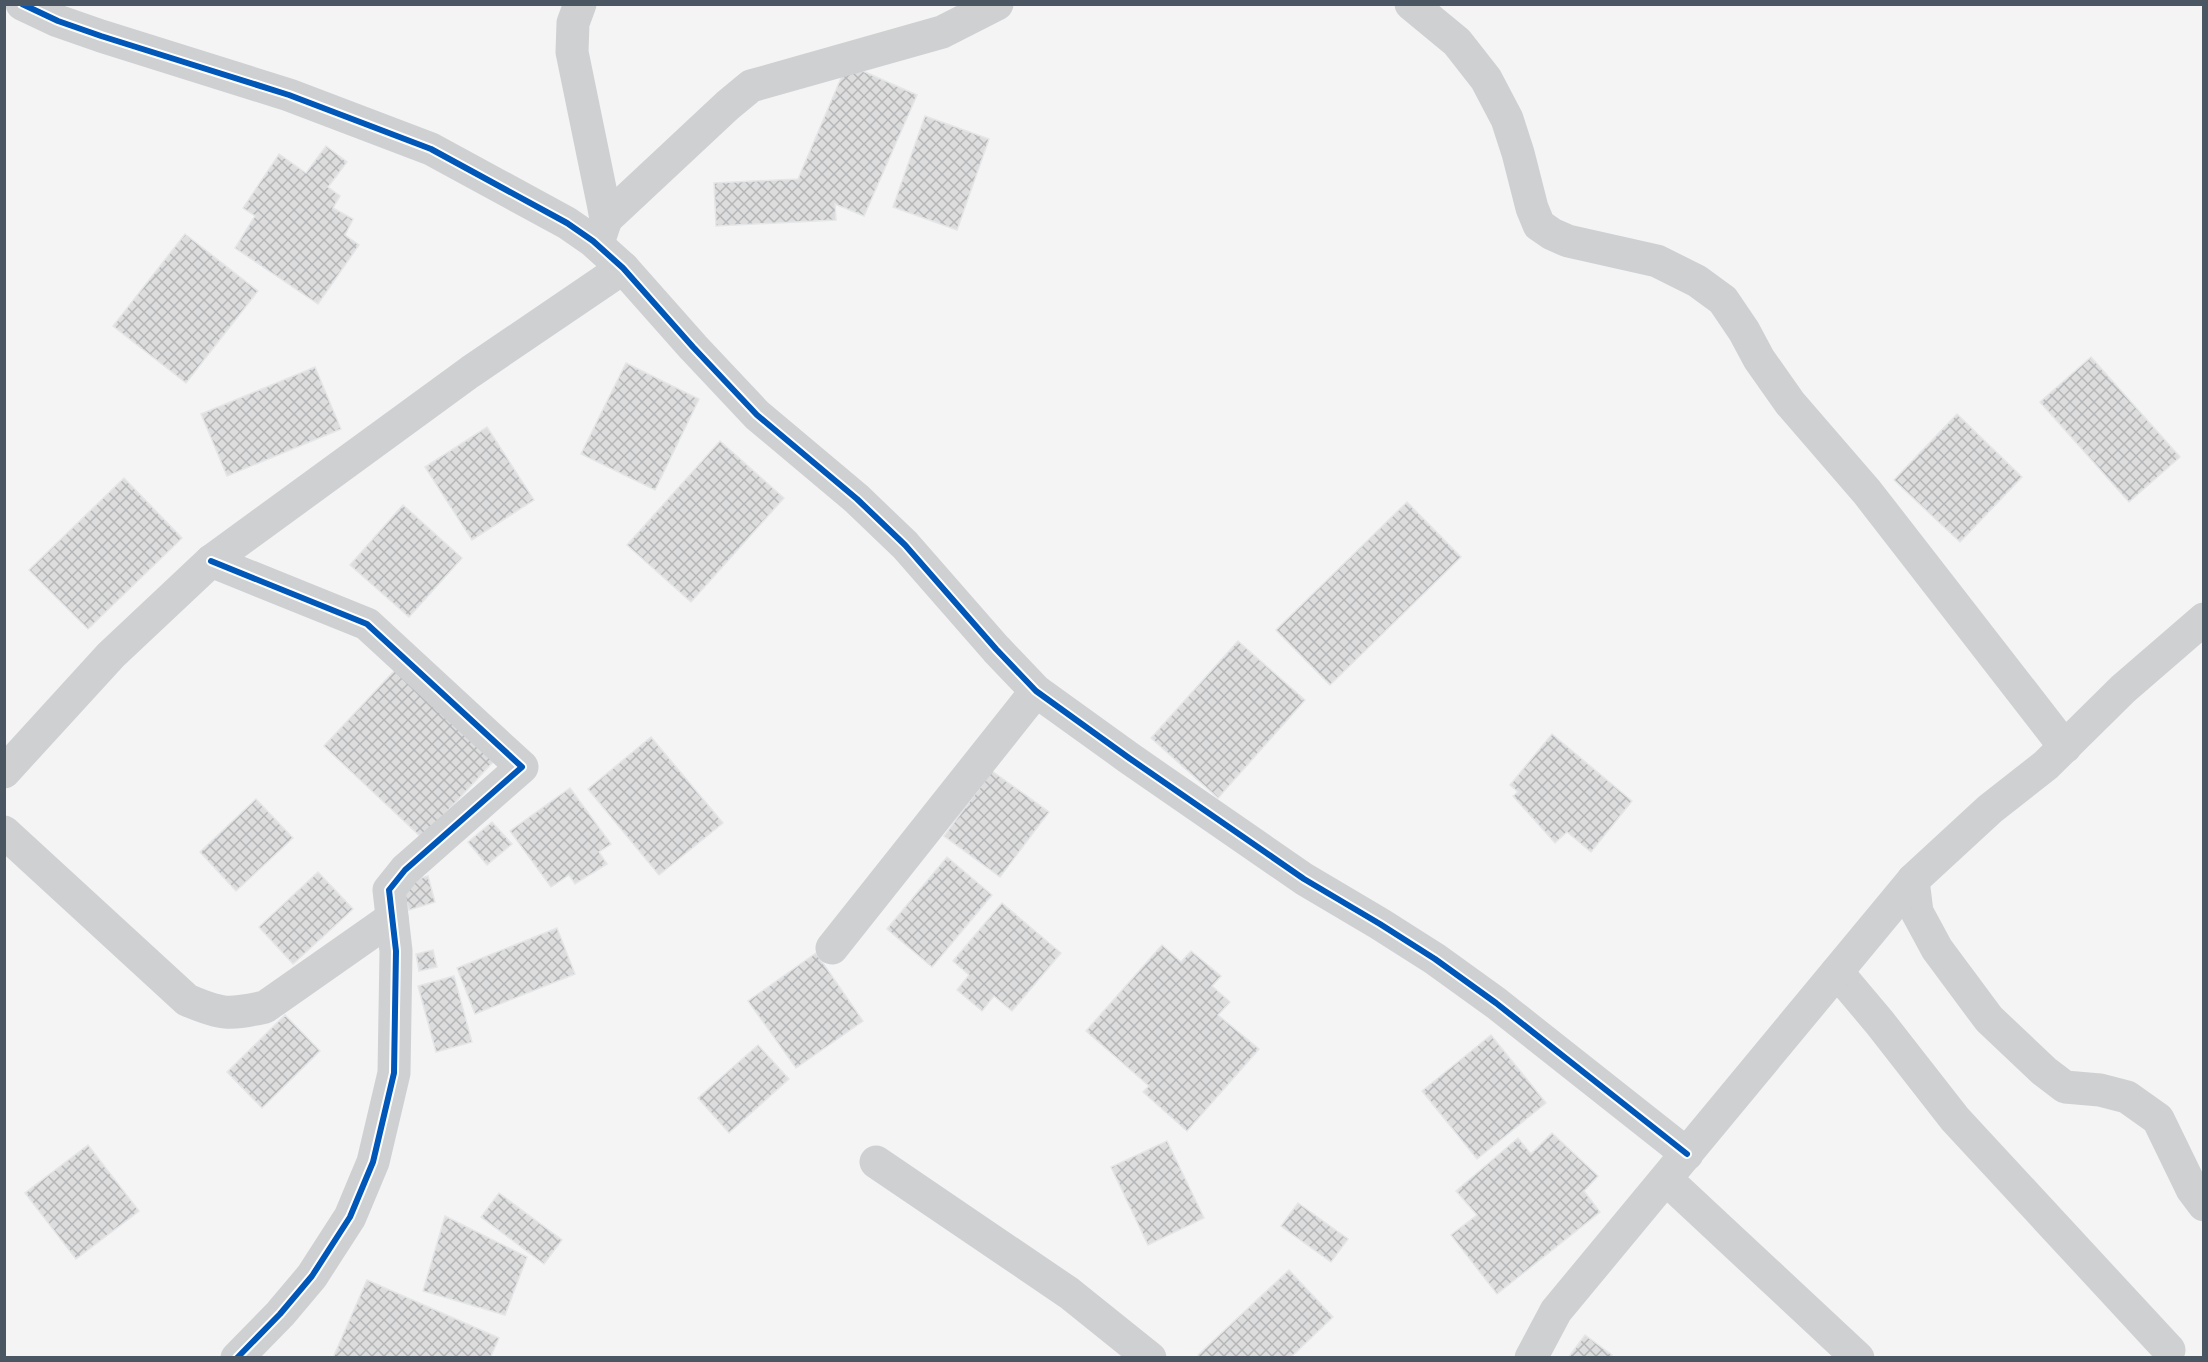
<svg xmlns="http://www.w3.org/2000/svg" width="2208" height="1362" viewBox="0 0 2208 1362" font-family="Lato,sans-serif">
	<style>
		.building { fill: url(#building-cross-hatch); stroke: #e5e6e7; stroke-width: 1.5 }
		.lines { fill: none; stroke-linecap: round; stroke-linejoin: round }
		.minor { stroke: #ced0d2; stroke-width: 33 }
		.cycleway-casing { stroke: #fff; stroke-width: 10 }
		.cycleway { stroke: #0057b8; stroke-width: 6 }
	</style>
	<defs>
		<pattern id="building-cross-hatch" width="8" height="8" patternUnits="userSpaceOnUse" patternTransform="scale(1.5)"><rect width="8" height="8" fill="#ddddde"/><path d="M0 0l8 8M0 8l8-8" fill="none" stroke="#b5b6b7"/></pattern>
	</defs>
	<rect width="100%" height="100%" fill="#f4f4f4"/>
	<!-- building -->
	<g class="building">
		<path d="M847,64L917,95L864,216L835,204L836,220L716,226L714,183L798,179Z"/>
		<path d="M925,116L989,139L957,230L893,207Z"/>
		<path d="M326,146L347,162L328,187L340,196L333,208L353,219L345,235L359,245L318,304L235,248L255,216L243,208L279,154L306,173Z"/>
		<path d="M185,234L258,291L186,383L113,326Z"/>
		<path d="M2091,357L2180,457L2129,502L2040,402Z"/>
		<path d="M626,363L699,399L655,490L581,454Z"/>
		<path d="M315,367L341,429L227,476L201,414Z"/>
		<path d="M1957,414L2022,477L1960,542L1894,480Z"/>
		<path d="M487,427L534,500L472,540L425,467Z"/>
		<path d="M720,441L784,498L691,602L627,545Z"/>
		<path d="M124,478L182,538L88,629L29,570Z"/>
		<path d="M1407,502L1461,557L1330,685L1276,630Z"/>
		<path d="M403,505L462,558L409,617L350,565Z"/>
		<path d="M1238,641L1305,700L1218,798L1151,738Z"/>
		<path d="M395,670L494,761L422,838L324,746Z"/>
		<path d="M1552,734L1632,801L1591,852L1567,832L1555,843L1513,796L1518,792L1510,785Z"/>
		<path d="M651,737L723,823L659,875L588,789Z"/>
		<path d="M992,771L1049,812L1000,877L944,836Z"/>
		<path d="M570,788L611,844L599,852L607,864L575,884L569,875L551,887L510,831Z"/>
		<path d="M256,799L293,838L236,891L200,852Z"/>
		<path d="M492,822L512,844L487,865L468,842Z"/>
		<path d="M947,857L992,895L932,967L887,929Z"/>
		<path d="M318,872L353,909L293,964L259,927Z"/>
		<path d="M428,876L435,902L409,910L401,884Z"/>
		<path d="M1002,903L1061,953L1012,1011L994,996L982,1011L957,990L969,975L953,961Z"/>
		<path d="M557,928L575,974L475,1014L457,968Z"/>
		<path d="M1162,945L1181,962L1191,951L1221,976L1212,986L1230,1002L1218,1015L1259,1049L1187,1131L1143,1092L1149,1086L1086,1031Z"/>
		<path d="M433,950L437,967L419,971L416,954Z"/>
		<path d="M816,953L863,1021L796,1068L748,1001Z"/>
		<path d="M454,976L472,1042L436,1052L418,986Z"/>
		<path d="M285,1015L320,1051L262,1108L227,1072Z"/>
		<path d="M1491,1035L1546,1103L1477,1159L1422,1091Z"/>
		<path d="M758,1045L789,1079L729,1133L698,1098Z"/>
		<path d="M1552,1133L1598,1176L1584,1191L1600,1212L1497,1294L1451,1235L1477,1215L1456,1191L1518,1138L1531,1154Z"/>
		<path d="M1167,1141L1204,1218L1148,1245L1111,1167Z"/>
		<path d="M88,1145L139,1211L76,1259L25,1193Z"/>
		<path d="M499,1193L562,1240L544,1264L481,1217Z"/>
		<path d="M1298,1203L1348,1239L1331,1262L1281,1226Z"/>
		<path d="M445,1216L527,1257L505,1315L423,1291Z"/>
		<path d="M1289,1270L1333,1317L1290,1358H1201L1198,1355Z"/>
		<path d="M367,1280L499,1338L490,1358H333Z"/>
		<path d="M1585,1335L1612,1355L1611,1358H1568Z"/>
	</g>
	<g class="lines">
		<!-- minor -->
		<g class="minor">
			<path d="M22,4L58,21L101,36L289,95L431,149L567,223L593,241L623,268L693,347L757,415L857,499L905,545L996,649L1036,691L1129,758L1304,879L1380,924L1435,959L1496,1003L1687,1154"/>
			<path d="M580,4L573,23L572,52L603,203L606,219L601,234"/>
			<path d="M1411,4L1457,42L1486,79L1507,119L1518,153L1532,208L1539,225L1552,234L1568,241L1657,261L1697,281L1723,300L1744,331L1759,359L1790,403L1867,492L2065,747"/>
			<path d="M606,219L728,105L751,86L942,32L997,4"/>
			<path d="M211,561L367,624L522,767L405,870L389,890L396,951L394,1073L373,1162L350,1217L312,1276L280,1314L237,1358"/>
			<path d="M4,772L111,655L211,561L470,372L623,268"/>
			<path d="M4,832L187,1000C222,1015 228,1015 265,1007L392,918"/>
			<path d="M1913,880L1917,912L1937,949L1989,1019L2044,1071L2065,1087L2100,1090L2127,1097L2158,1119L2192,1189L2204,1205"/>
			<path d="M832,948L1036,691"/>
			<path d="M1837,972L1880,1023L1955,1119L2169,1350"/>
			<path d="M876,1162L1069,1293L1150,1358"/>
			<path d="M1666,1179L1858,1358"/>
			<path d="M1531,1358L1556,1311L1913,880L1990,809L2046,765L2123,689L2204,619"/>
		</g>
		<!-- cycleway casing -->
		<g class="cycleway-casing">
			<g id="cycleway">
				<path d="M22,4L58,21L101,36L289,95L431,149L567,223L593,241L623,268L693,347L757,415L857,499L905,545L996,649L1036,691L1129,758L1304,879L1380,924L1435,959L1496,1003L1687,1154"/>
				<path d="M211,561L367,624L522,767L405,870L389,890L396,951L394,1073L373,1162L350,1217L312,1276L280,1314L237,1358"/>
			</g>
		</g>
		<!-- cycleway -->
		<use href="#cycleway" class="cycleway"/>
	</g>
	<!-- border -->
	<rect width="2208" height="1362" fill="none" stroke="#4a5661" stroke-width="12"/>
</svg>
